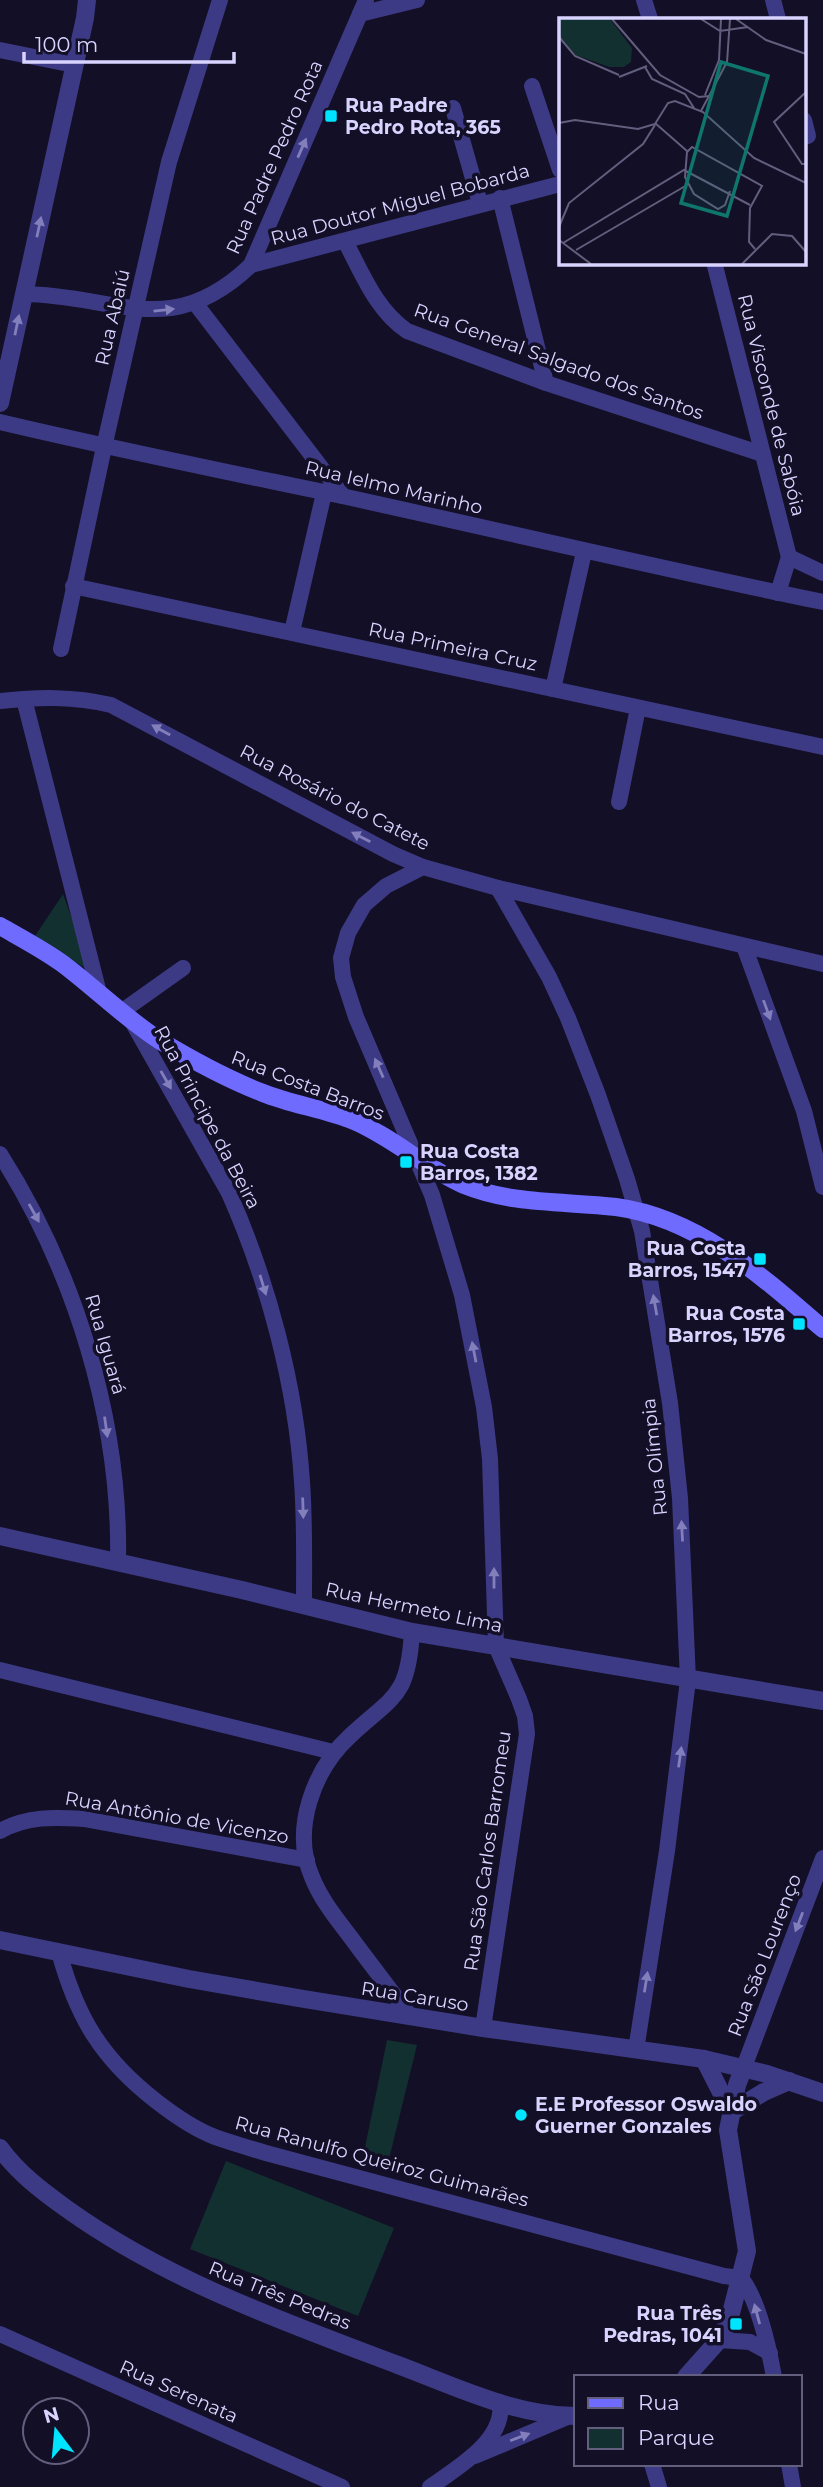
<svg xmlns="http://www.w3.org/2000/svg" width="823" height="2487" viewBox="0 0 823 2487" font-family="Montserrat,sans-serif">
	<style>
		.green { fill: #12302f }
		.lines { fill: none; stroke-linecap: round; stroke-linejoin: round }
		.minor { stroke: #3d3a85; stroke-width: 16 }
		.tertiary { stroke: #3d3a85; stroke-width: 18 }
		.secondary { stroke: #6f6bff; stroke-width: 18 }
		.oneway { fill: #837fbc }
		.poi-dot { fill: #00e5ff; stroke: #130f26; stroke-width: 2.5 }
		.labels { text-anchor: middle; stroke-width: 7; stroke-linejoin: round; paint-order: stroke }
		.poi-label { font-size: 19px; font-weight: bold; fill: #d9d4ff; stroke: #130f26; text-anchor: start }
		.street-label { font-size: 19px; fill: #d9d4ff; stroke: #130f26 }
		.inset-road { fill: none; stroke: #625e7d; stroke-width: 2 }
		.view { fill: #0f766e; fill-opacity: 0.15; stroke: #0f766e; stroke-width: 3.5 }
		.inset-edge { fill: none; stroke: #d9d4ff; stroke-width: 3.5 }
	</style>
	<rect width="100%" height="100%" fill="#130f26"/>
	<!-- green -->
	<g class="green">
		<path d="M63,894L91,972L35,936Z"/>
		<path d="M387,2040L417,2045L388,2163L363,2157Z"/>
		<path d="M226,2161L394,2228L358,2316L190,2249Z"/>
	</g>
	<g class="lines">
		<!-- minor -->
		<g class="minor">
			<path d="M644,0L650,19"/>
			<path d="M773,0L778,19"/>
			<path d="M360,14L417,0"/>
			<path d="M0,50L74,65"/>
			<path d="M532,86L560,170"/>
			<path d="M453,108L480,203"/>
			<path d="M804,120L808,136"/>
			<path d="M500,198L546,383"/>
			<path d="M345,241C362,273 376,310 407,331L546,383L762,454"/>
			<path d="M714,262L789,557"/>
			<path d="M251,265L560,184"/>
			<path d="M24,294C116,295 171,342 251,265L366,0"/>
			<path d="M195,303L343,496"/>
			<path d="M0,422C114,449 228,472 342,496C502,531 662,569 823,602"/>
			<path d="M789,557L823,573"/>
			<path d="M73,586L823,747"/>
			<path d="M778,593L789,557"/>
			<path d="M292,632L324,493"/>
			<path d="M61,649L104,447L169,162L220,0"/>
			<path d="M553,689L584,552"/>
			<path d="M24,699L99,993"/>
			<path d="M0,701C39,697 73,696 111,705L393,854L423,867L498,888L823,964"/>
			<path d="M619,802L638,708"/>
			<path d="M423,867L386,886L364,905L348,933L341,958L343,977L356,1017L432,1195L462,1295L484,1407L490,1459L496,1646L519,1699L525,1716L527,1734L483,2028"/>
			<path d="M498,888L549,977L568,1018L598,1095L627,1179L642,1231L670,1403L680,1498L688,1680L667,1851L636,2050"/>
			<path d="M744,946L804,1111L823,1187"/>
			<path d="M121,1012L183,968"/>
			<path d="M133,1023L229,1193C268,1281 296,1386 302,1482C305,1523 304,1564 304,1605"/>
			<path d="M0,1154C75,1272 121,1420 118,1562"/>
			<path d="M0,1670L333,1752"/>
			<path d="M0,1831C27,1816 54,1817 84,1819L307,1860"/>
			<path d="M59,1952C77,2018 102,2059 156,2101C174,2115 194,2129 215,2137C232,2143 249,2148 266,2153L724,2276L741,2278C758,2299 769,2349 774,2377"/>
			<path d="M410,2016C391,1990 371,1965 352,1939C337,1919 321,1900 312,1877C291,1829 314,1769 350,1736C394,1695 408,1698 412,1632"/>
			<path d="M744,2067L823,1858"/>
			<path d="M0,2334L342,2487"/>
			<path d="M719,2340L750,2342L770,2353"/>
			<path d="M475,2456L570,2416"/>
			<path d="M652,2464L659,2487"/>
			<path d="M789,2464L793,2487"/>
			<path d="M430,2487C457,2468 506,2440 500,2402"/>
		</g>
		<!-- tertiary -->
		<g class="tertiary">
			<path d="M0,403L85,18L87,0"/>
			<path d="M0,1536L242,1590L412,1632L823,1701"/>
			<path d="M0,1940L189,1979L304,1999L483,2028L704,2059L767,2074L823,2093"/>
			<path d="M704,2059L731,2112"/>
			<path d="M731,2112L764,2092L789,2081"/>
			<path d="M0,2148C18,2173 42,2191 67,2209C166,2280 284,2322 398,2365C454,2386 515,2416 576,2416"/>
			<path d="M686,2377L719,2340L729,2321L747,2251L728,2130L737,2085L744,2067"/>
		</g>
		<!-- secondary -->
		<path class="secondary" d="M0,926C21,938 44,950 63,964C96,989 125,1018 159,1040C192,1060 227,1079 263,1093C293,1105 325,1109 354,1121C394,1138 425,1168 464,1185C513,1205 565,1201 616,1207C698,1218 763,1277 823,1329"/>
	</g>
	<!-- one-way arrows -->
	<defs><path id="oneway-solid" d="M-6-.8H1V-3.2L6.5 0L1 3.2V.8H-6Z" transform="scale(1.75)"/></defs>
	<g class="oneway">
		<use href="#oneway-solid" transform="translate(302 148) rotate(-66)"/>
		<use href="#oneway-solid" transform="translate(39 227) rotate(-78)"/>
		<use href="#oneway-solid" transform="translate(164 310) rotate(-6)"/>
		<use href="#oneway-solid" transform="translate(17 325) rotate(-78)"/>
		<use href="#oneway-solid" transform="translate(161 730) rotate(-151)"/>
		<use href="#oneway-solid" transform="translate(361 837) rotate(-153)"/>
		<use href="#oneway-solid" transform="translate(767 1010) rotate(70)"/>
		<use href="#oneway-solid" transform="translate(379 1068) rotate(-114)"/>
		<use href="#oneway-solid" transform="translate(166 1080) rotate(60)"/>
		<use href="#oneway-solid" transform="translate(34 1213) rotate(61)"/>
		<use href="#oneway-solid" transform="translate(263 1285) rotate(73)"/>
		<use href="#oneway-solid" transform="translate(655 1305) rotate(-100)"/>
		<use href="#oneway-solid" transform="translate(474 1352) rotate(-101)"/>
		<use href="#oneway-solid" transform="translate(106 1427) rotate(82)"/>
		<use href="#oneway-solid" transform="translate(303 1508) rotate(88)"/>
		<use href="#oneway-solid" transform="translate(682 1531) rotate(-93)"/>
		<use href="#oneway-solid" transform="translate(494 1578) rotate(-90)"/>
		<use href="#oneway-solid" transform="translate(680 1757) rotate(-82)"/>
		<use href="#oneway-solid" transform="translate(799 1922) rotate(111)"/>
		<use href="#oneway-solid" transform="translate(646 1982) rotate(-81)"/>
		<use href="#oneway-solid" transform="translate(757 2314) rotate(-105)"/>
		<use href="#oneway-solid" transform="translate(520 2437) rotate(-21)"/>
	</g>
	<!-- markers -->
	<g class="poi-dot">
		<rect x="324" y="109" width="14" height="14" rx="3.5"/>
		<rect x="399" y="1155" width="14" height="14" rx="3.5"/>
		<rect x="753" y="1252" width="14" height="14" rx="3.5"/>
		<rect x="792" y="1317" width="14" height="14" rx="3.5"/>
		<circle cx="521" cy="2115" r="7"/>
		<rect x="729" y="2317" width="14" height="14" rx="3.5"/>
	</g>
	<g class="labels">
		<!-- poi labels -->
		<g class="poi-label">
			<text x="345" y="112">Rua Padre<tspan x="345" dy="22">Pedro Rota, 365</tspan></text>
			<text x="420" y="1158">Rua Costa<tspan x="420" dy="22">Barros, 1382</tspan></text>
			<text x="746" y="1255" text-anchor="end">Rua Costa<tspan x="746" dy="22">Barros, 1547</tspan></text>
			<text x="785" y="1320" text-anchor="end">Rua Costa<tspan x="785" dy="22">Barros, 1576</tspan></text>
			<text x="535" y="2111">E.E Professor Oswaldo<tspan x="535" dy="22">Guerner Gonzales</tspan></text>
			<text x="722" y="2320" text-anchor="end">Rua Três<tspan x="722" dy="22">Pedras, 1041</tspan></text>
		</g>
		<!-- street labels -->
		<g class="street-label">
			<text transform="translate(274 157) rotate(-66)" y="7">Rua Padre Pedro Rota</text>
			<text transform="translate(400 204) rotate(-15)" y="7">Rua Doutor Miguel Bobarda</text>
			<text transform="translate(112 317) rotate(-77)" y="7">Rua Abaiú</text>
			<text transform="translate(559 361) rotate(20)" y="7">Rua General Salgado dos Santos</text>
			<text transform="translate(772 405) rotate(76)" y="7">Rua Visconde de Sabóia</text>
			<text transform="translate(394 487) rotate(13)" y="7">Rua Ielmo Marinho</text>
			<text transform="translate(453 646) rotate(12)" y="7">Rua Primeira Cruz</text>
			<text transform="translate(335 797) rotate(27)" y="7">Rua Rosário do Catete</text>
			<text transform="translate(308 1085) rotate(21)" y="7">Rua Costa Barros</text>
			<text transform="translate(208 1117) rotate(62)" y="7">Rua Principe da Beira</text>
			<text transform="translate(106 1344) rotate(74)" y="7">Rua Iguará</text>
			<text transform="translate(654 1457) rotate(-96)" y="7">Rua Olímpia</text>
			<text transform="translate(414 1607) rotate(12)" y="7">Rua Hermeto Lima</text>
			<text transform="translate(177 1817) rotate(10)" y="7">Rua Antônio de Vicenzo</text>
			<text transform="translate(487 1851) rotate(-82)" y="7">Rua São Carlos Barromeu</text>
			<text transform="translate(764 1955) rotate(-69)" y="7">Rua São Lourenço</text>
			<text transform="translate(415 1996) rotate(9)" y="7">Rua Caruso</text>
			<text transform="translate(382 2161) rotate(15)" y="7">Rua Ranulfo Queiroz Guimarães</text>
			<text transform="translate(280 2295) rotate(22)" y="7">Rua Três Pedras</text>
			<text transform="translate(179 2391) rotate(24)" y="7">Rua Serenata</text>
		</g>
	</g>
	<!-- overview -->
	<g transform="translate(559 18)">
		<rect width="247" height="247" fill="#130f26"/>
		<path d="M0,1H51L73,30L72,44L65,49H50L17,37L0,18Z" fill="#12302f"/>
		<path class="inset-road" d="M53,1L101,57L140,79L150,78L142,93M142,1L161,13L189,9M177,1L207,22L247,36M0,19L16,38L60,57M86,49L93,61L126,76L135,90M60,59L88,48M247,74L215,104L243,146H247M146,77L160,42L162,1M150,78L168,44L171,1M0,105L16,102L79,111L96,106L109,85L116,83L144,94L195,140L247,165M96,105L128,133M171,173L166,187L159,191L135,176L126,159L128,134L133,129L203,168L191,190L190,224L196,231M0,209L10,185L84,126L96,107M0,222L32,246M4,225L125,152L191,187M17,232L128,167M183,246L213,216L233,218L247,234"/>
		<path class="view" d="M162,44L209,58L168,198L122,185Z"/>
		<rect width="247" height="247" class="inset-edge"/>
	</g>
	<!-- legend -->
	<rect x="574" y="2375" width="228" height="91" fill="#130f26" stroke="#625e7d" stroke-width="2"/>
	<rect x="588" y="2398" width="35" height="10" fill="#6f6bff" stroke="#625e7d" stroke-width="2"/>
	<text x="638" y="2410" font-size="21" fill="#d9d4ff">Rua</text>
	<rect x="588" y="2428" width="35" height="21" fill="#12302f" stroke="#625e7d" stroke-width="2"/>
	<text x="638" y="2445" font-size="21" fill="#d9d4ff">Parque</text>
	<!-- north arrow -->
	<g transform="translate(56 2431) rotate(344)"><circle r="33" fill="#130f26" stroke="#625e7d" stroke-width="2"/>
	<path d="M0-5L12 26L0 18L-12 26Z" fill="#00e5ff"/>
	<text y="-10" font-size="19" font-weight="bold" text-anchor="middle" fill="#d9d4ff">N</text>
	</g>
	<!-- scale -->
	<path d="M24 52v10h210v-10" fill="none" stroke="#d9d4ff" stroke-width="3.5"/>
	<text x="35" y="52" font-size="21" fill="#d9d4ff" stroke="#130f26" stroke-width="5" paint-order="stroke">100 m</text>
</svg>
